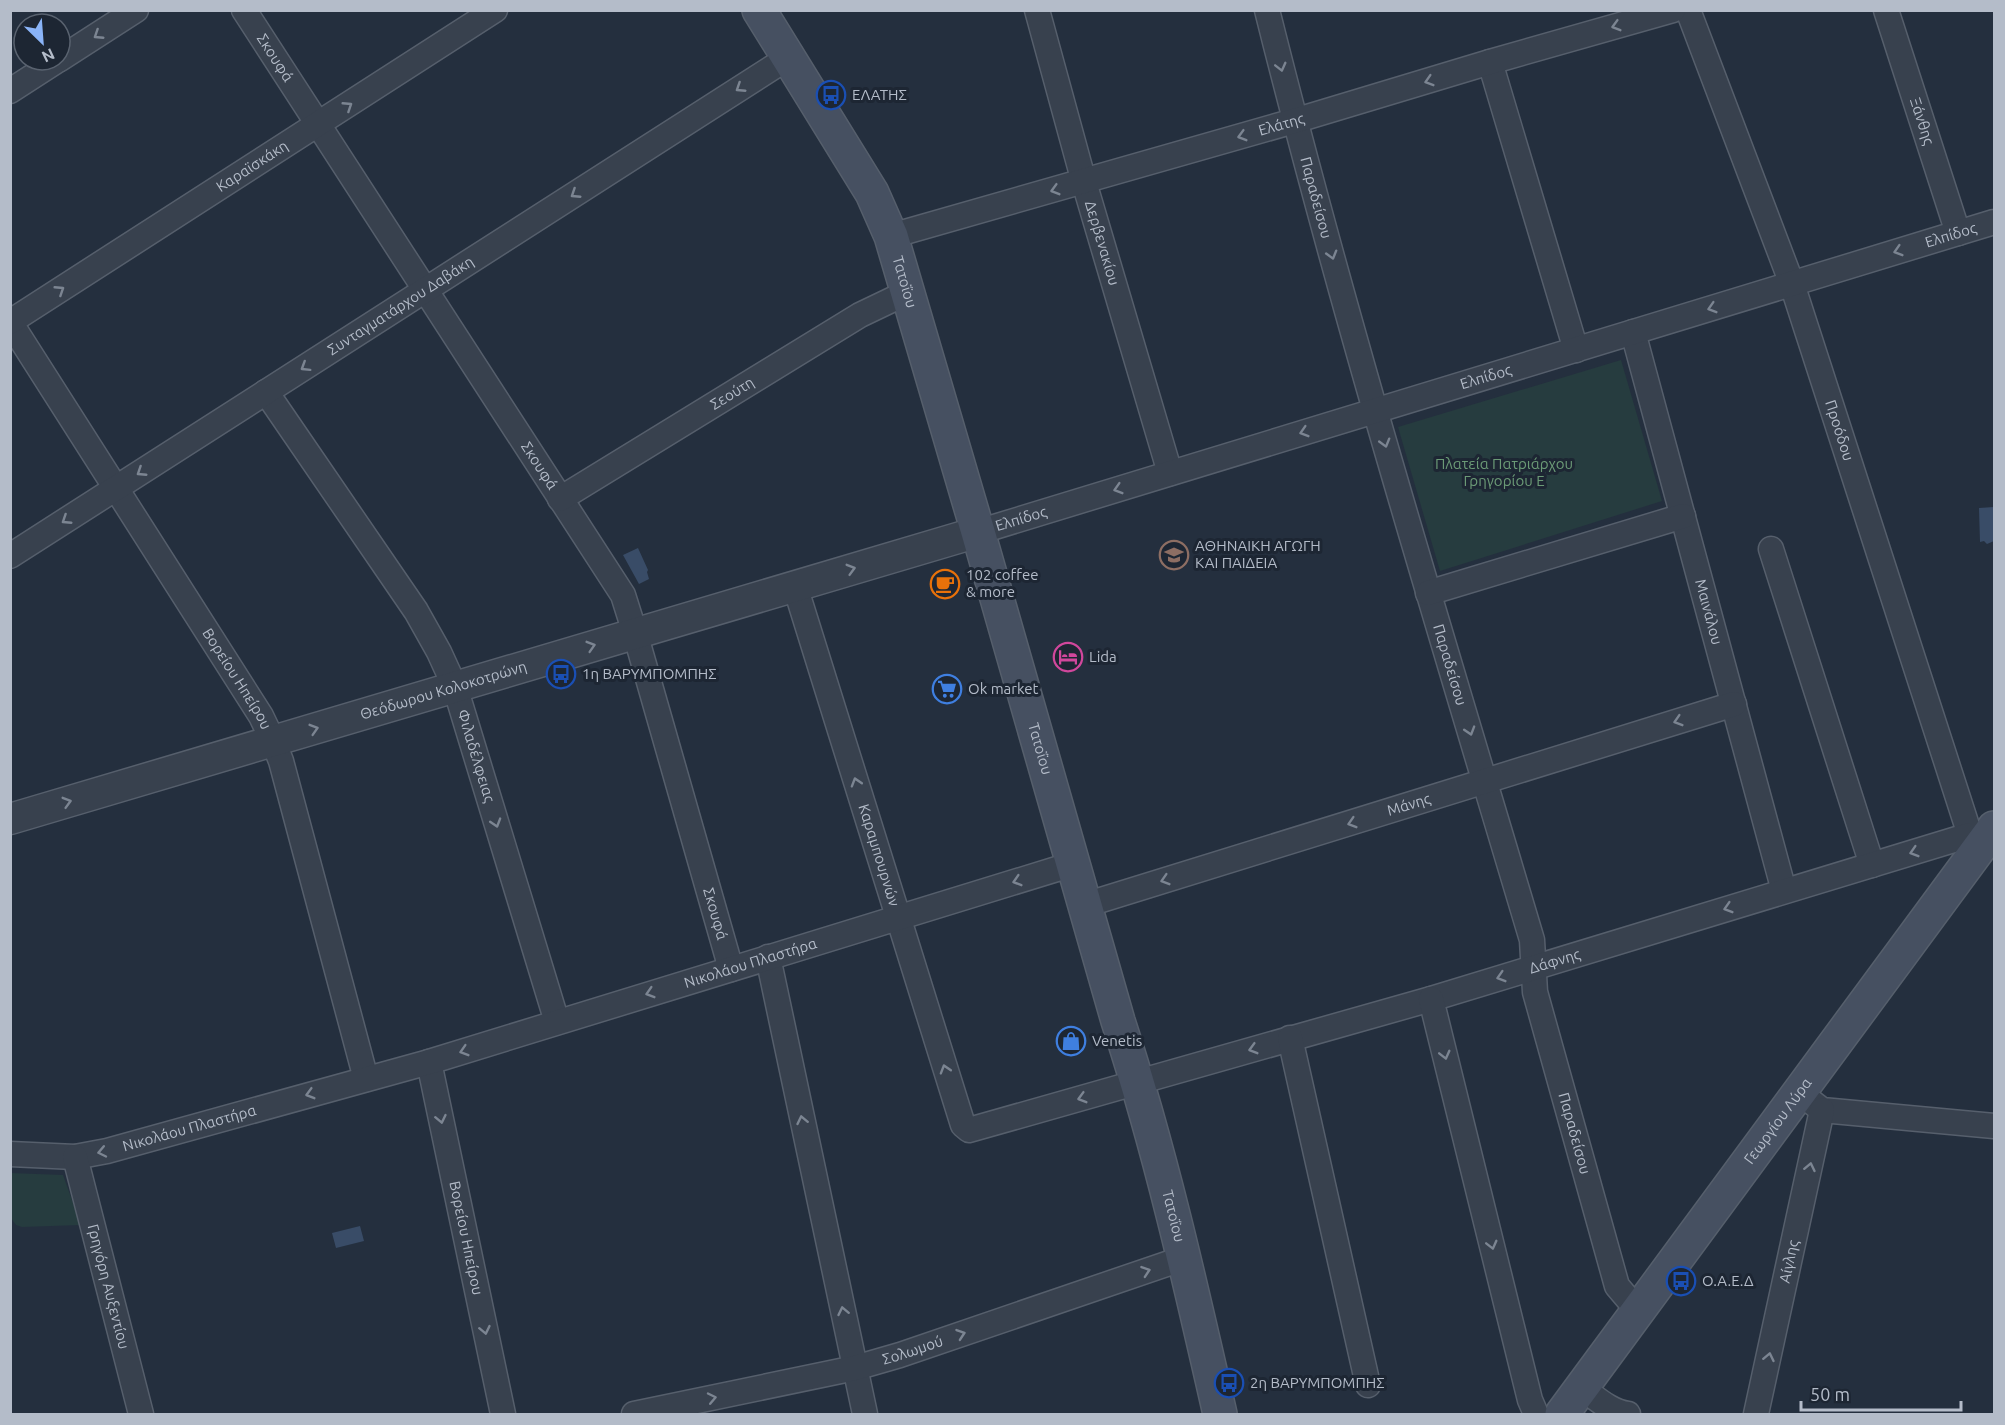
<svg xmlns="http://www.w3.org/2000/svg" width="2005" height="1425" viewBox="0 0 2005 1425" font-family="Ubuntu,sans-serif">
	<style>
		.green { fill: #263c3f }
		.water { fill: #394c67 }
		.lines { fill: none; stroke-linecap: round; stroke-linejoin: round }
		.minor-casing { stroke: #565f6c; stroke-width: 27 }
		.tertiary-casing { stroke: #565f6c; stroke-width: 33 }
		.secondary-casing { stroke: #565f6c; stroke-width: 36 }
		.minor { stroke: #38414e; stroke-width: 24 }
		.tertiary { stroke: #38414e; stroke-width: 30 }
		.secondary { stroke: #465061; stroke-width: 33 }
		.oneway { stroke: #7c8592 }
		.labels { text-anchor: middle; stroke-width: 6; stroke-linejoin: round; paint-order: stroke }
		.street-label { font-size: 15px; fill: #b4bcc9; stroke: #1d2633 }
		.poi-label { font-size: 15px; fill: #b4bcc9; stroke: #1d2633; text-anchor: start }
		.park-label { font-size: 15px; fill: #6b9a76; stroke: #1d2633 }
	</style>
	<rect width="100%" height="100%" fill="#242f3e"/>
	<!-- green -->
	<g class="green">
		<path d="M1621,360L1662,501L1440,571L1398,427Z"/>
		<path d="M10,1173L63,1175L81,1225L22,1227L16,1225L11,1218Z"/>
	</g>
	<!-- water -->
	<g class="water">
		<path d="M1994,507V541L1987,544L1984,541L1980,542L1979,508Z"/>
		<path d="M638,548L648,570L647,572L649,579L639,584L623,555Z"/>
		<path d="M360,1226L364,1241L336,1248L332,1233Z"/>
	</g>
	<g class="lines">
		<!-- minor casing -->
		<g class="minor-casing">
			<g id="minor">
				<path id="s1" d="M244,10L623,595L635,633L731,969"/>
				<path id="s2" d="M1037,10L1084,182L1170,473"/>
				<path id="s3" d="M1267,10C1345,323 1440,631 1532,940L1535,992L1617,1286L1639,1312"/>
				<path id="s4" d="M1688,10L1792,284L1970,835"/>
				<path id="s5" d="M1886,10L1958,233"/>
				<path d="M60,59L136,10"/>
				<path d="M1490,62L1576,350"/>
				<path d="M10,91L58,60"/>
				<path id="s6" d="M891,236L1294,121L1490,62L1673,10"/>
				<path id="s7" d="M10,322L261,716L273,741L281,761L366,1079"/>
				<path id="s8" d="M10,322L495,10"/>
				<path id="s9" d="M1633,332L1784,891"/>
				<path id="s10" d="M266,392L416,611L439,652L455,687L557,1022"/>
				<path id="s11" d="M560,499L860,315L908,292"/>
				<path id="s12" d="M978,532L1994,222"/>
				<path d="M1771,549L1872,865"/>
				<path id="s13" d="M10,556L789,57"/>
				<path id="s14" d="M795,586L963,1125L969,1130L1431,999L1970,835H1994"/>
				<path d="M1428,593L1683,516"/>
				<path id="s15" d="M1085,905L1734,704"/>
				<path d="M768,957L865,1414"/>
				<path d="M1431,999L1530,1400L1536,1414"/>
				<path d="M1290,1038L1368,1385"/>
				<path id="s16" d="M429,1062L503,1414"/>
				<path d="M1809,1100L1822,1110L1994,1126"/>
				<path id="s17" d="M10,1154L75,1157L107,1151L429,1062L1073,864"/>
				<path id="s18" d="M75,1157L141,1414"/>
				<path d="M1582,1388C1596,1398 1611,1412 1628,1414"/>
				<path id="s19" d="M634,1414L855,1368L900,1355L1184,1258"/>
				<path id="s20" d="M1756,1414L1822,1110"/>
			</g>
		</g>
		<!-- tertiary casing -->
		<g class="tertiary-casing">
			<g id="tertiary">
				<path id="s21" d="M10,819L978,532"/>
			</g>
		</g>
		<!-- secondary casing -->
		<g class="secondary-casing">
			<g id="secondary">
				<path id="s22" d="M759,10L872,193L891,236L978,532L1118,1021C1160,1150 1190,1282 1220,1414"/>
				<path id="s23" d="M1562,1414L1994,828"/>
			</g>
		</g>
		<!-- minor -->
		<use href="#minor" class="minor"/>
		<!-- tertiary -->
		<use href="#tertiary" class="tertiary"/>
		<!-- secondary -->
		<use href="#secondary" class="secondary"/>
	</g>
	<!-- one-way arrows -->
	<defs><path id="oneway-chevron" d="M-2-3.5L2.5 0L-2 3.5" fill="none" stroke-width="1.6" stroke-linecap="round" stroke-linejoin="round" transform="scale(1.5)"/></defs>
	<g class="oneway">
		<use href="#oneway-chevron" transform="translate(1616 26) rotate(164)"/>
		<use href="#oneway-chevron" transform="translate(98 35) rotate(147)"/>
		<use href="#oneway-chevron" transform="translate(1281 67) rotate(76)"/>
		<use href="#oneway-chevron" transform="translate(1429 81) rotate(163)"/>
		<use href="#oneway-chevron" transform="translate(740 88) rotate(147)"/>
		<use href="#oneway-chevron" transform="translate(348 106) rotate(-33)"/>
		<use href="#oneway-chevron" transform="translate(1242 136) rotate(164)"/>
		<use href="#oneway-chevron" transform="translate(1055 190) rotate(164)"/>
		<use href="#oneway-chevron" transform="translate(575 194) rotate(147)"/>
		<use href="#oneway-chevron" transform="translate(1898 251) rotate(163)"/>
		<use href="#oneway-chevron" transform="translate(1332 255) rotate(74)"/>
		<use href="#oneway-chevron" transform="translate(60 290) rotate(-33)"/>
		<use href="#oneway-chevron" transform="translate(1712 308) rotate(163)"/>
		<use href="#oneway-chevron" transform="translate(305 367) rotate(148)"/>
		<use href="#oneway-chevron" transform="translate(1304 432) rotate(163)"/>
		<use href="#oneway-chevron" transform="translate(1385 443) rotate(74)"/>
		<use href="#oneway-chevron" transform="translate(141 472) rotate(147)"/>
		<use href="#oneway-chevron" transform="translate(1118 489) rotate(163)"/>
		<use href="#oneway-chevron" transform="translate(66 520) rotate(147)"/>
		<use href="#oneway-chevron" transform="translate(851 569) rotate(-16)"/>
		<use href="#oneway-chevron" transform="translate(591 646) rotate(-17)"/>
		<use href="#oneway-chevron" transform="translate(1678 721) rotate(163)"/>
		<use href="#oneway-chevron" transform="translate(314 729) rotate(-17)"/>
		<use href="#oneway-chevron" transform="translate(1470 731) rotate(73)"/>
		<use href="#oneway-chevron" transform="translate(856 782) rotate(-107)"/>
		<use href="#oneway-chevron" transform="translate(67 802) rotate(-16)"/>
		<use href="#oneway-chevron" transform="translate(496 823) rotate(73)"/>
		<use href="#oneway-chevron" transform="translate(1352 823) rotate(163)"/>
		<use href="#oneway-chevron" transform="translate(1914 852) rotate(163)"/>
		<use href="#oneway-chevron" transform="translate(1165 880) rotate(163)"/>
		<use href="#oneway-chevron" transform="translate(1017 881) rotate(163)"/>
		<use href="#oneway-chevron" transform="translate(1728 908) rotate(163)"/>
		<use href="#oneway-chevron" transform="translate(1501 977) rotate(163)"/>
		<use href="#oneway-chevron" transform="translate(650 993) rotate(163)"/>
		<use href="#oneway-chevron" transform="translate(1253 1049) rotate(164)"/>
		<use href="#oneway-chevron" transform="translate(464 1051) rotate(163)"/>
		<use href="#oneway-chevron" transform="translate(1445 1055) rotate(76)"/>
		<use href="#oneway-chevron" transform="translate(945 1069) rotate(-107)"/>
		<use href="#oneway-chevron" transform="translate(310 1094) rotate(164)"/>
		<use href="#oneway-chevron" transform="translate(1082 1098) rotate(164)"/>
		<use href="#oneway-chevron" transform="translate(441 1119) rotate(78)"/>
		<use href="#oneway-chevron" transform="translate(802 1120) rotate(-102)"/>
		<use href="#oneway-chevron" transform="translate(102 1152) rotate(168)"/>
		<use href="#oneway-chevron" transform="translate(1810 1167) rotate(-78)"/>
		<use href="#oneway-chevron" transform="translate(1492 1245) rotate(76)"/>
		<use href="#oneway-chevron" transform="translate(1146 1271) rotate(-19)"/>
		<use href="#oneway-chevron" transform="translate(843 1311) rotate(-102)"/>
		<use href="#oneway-chevron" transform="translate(485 1330) rotate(78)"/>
		<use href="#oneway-chevron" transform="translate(961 1334) rotate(-19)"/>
		<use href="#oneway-chevron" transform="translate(1769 1357) rotate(-78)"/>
		<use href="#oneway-chevron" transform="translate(712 1398) rotate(-12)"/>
	</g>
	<!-- icons -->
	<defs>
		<g id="bus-ring" transform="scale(1.5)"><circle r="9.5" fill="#1d2633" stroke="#1a4fb4" stroke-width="1.5"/><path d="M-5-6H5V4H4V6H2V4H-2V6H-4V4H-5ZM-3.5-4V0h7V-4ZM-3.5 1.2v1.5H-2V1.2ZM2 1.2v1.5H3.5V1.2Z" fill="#1a4fb4"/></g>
		<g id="school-ring" transform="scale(1.5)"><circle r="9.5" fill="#1d2633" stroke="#8d6e63" stroke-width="1.5"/><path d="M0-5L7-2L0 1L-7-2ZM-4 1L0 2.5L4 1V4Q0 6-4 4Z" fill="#8d6e63"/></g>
		<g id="cafe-ring" transform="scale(1.5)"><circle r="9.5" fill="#1d2633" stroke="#e8710a" stroke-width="1.5"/><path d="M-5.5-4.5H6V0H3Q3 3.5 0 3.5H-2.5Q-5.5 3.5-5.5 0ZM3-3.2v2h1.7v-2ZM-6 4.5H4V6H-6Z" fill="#e8710a"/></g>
		<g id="hotel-ring" transform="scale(1.5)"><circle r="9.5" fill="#1d2633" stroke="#d1479c" stroke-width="1.5"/><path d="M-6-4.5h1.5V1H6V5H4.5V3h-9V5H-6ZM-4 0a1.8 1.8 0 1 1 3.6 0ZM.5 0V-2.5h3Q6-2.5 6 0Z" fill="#d1479c"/></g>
		<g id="supermarket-ring" transform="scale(1.5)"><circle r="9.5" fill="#1d2633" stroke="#3f7fe0" stroke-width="1.5"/><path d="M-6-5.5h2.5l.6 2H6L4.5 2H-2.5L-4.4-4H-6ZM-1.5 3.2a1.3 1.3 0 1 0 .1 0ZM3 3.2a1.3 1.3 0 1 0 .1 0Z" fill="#3f7fe0"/></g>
		<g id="shop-ring" transform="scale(1.5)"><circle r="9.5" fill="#1d2633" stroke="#3f7fe0" stroke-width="1.5"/><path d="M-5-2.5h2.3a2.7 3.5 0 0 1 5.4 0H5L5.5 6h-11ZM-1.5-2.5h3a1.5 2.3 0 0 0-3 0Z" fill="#3f7fe0"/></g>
	</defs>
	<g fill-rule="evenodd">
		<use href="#bus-ring" x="831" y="95"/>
		<use href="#school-ring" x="1174" y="555"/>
		<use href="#cafe-ring" x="945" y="584"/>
		<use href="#hotel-ring" x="1068" y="657"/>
		<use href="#bus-ring" x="561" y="674"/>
		<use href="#supermarket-ring" x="947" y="689"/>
		<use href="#shop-ring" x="1071" y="1041"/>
		<use href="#bus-ring" x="1681" y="1281"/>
		<use href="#bus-ring" x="1229" y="1383"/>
	</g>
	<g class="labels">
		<!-- street labels -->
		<g class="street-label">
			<text dy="5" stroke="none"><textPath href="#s1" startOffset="57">Σκουφά</textPath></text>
			<text dy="5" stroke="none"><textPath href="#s5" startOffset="117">Ξάνθης</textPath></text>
			<text dy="5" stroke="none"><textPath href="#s6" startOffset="406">Ελάτης</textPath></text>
			<text dy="5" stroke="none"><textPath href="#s8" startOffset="288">Καραϊσκάκη</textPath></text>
			<text dy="5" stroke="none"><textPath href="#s3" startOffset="194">Παραδείσου</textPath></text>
			<text dy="5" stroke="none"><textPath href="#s12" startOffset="1017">Ελπίδος</textPath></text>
			<text dy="5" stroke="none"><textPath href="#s2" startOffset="242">Δερβενακίου</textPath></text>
			<text dy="5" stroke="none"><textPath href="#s22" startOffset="310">Τατοΐου</textPath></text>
			<text dy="5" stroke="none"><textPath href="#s13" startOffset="464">Συνταγματάρχου Δαβάκη</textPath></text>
			<text dy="5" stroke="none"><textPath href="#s12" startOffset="531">Ελπίδος</textPath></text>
			<text dy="5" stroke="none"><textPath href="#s11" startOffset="202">Σεούτη</textPath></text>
			<text dy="5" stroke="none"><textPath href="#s4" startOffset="447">Προόδου</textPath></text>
			<text dy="5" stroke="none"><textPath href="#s1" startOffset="543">Σκουφά</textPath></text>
			<text dy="5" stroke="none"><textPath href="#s12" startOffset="45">Ελπίδος</textPath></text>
			<text dy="5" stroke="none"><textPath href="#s9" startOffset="290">Μαινάλου</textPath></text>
			<text dy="5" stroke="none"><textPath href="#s3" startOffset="680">Παραδείσου</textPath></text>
			<text dy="5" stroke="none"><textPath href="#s7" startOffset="423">Βορείου Ηπείρου</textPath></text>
			<text dy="5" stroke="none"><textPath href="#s21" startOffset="452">Θεόδωρου Κολοκοτρώνη</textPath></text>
			<text dy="5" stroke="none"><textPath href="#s22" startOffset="796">Τατοΐου</textPath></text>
			<text dy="5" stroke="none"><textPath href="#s10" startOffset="423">Φιλαδέλφειας</textPath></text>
			<text dy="5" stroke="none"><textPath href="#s15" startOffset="339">Μάνης</textPath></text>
			<text dy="5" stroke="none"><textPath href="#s14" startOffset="282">Καραμπουρνών</textPath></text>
			<text dy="5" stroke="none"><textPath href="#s1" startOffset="1029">Σκουφά</textPath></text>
			<text dy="5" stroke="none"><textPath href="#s14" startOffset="1182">Δάφνης</textPath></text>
			<text dy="5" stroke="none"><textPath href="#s17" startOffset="768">Νικολάου Πλαστήρα</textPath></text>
			<text dy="5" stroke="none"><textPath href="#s23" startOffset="364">Γεωργίου Λύρα</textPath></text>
			<text dy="5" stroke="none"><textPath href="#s17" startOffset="183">Νικολάου Πλαστήρα</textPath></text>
			<text dy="5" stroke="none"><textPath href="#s3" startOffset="1166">Παραδείσου</textPath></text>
			<text dy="5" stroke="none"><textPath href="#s22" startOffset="1282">Τατοΐου</textPath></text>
			<text dy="5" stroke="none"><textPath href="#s16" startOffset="180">Βορείου Ηπείρου</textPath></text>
			<text dy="5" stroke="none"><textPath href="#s20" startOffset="156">Αίγλης</textPath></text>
			<text dy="5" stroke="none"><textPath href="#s18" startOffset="134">Γρηγόρη Αυξεντίου</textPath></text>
			<text dy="5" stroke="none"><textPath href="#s19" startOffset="286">Σολωμού</textPath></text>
		</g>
		<!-- poi labels -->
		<g class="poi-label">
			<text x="852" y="100">ΕΛΑΤΗΣ</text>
			<text x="1195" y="551">ΑΘΗΝΑΙΚΗ ΑΓΩΓΗ<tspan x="1195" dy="17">ΚΑΙ ΠΑΙΔΕΙΑ</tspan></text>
			<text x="966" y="580">102 coffee<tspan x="966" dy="17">&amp; more</tspan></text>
			<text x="1089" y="662">Lida</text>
			<text x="582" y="679">1η ΒΑΡΥΜΠΟΜΠΗΣ</text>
			<text x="968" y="694">Ok market</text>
			<text x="1092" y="1046">Venetis</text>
			<text x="1702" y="1286">Ο.Α.Ε.Δ</text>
			<text x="1250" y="1388">2η ΒΑΡΥΜΠΟΜΠΗΣ</text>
		</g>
		<!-- park labels -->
		<g class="park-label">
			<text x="1504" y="469">Πλατεία Πατριάρχου<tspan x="1504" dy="17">Γρηγορίου Ε</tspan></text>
		</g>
	</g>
	<!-- border -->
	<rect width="2005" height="1425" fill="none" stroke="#b4bcc9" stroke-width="24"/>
	<!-- north arrow -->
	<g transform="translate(42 42) rotate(155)"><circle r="28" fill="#1d2633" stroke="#59626f" stroke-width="1.5"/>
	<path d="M0-4.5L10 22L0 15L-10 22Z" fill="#8ab4f8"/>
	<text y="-9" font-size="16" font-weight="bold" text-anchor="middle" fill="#b4bcc9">N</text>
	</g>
	<!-- scale -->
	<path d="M1801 1401v9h160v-9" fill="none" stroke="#b4bcc9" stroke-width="3"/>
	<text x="1810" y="1401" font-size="18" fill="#b4bcc9" stroke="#1d2633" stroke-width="4.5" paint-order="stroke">50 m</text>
</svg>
